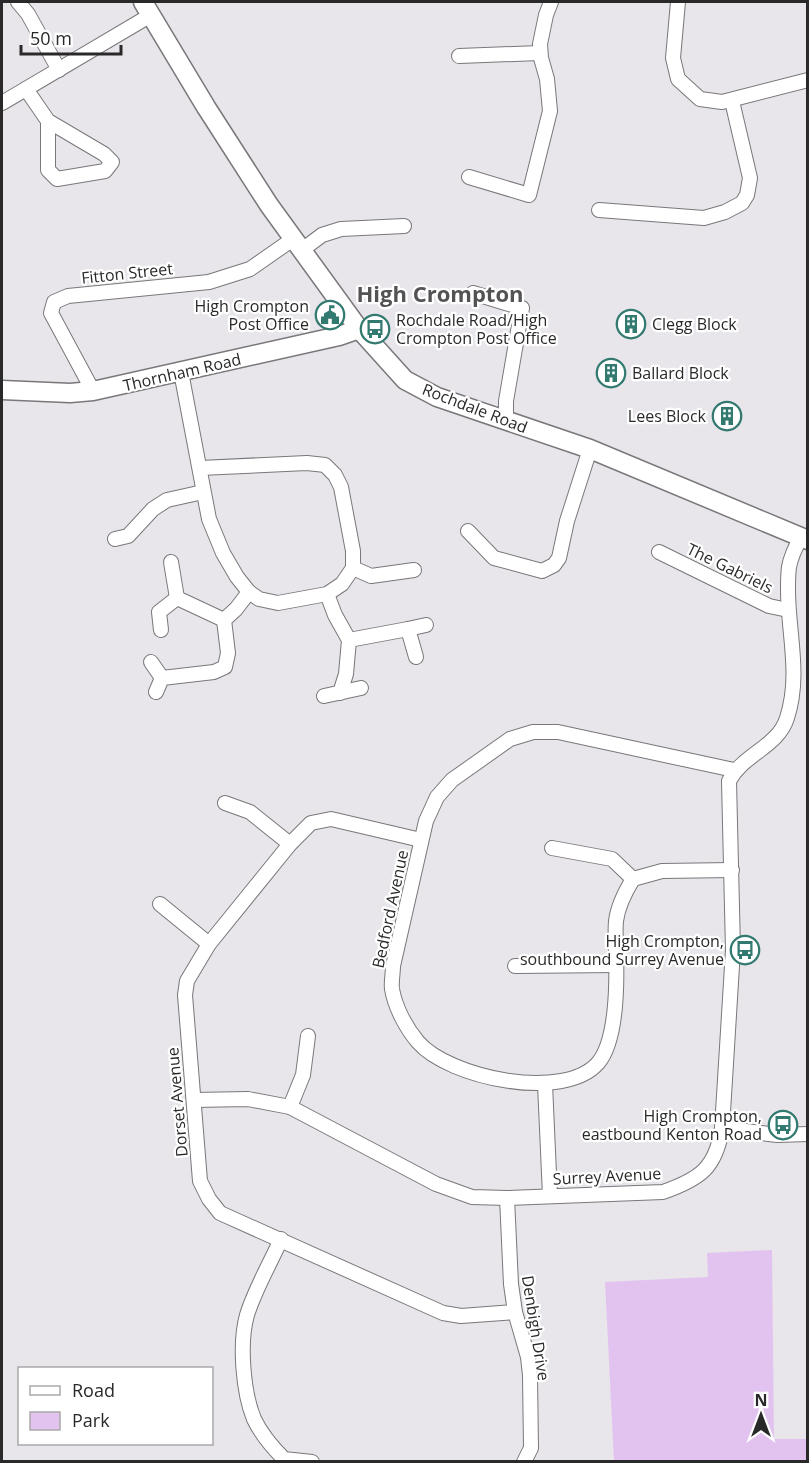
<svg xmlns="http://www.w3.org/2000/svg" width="809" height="1463" viewBox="0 0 809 1463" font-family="'Open Sans',sans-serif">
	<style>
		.green { fill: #e2c3ef }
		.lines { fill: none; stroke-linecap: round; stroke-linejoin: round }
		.street-casing { stroke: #79777a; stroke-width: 16 }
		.secondary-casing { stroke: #79777a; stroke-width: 21 }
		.street { stroke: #fff; stroke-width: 14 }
		.secondary { stroke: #fff; stroke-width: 18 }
		.labels { text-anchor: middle; stroke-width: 4.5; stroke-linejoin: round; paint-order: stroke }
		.street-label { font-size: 16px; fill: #2a292a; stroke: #fff }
		.poi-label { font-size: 16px; fill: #2a292a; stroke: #fff; text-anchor: end }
		.district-label { font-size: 22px; font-weight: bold; fill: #545255; stroke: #fff }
	</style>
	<rect width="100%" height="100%" fill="#e8e6ea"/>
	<!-- green -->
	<path class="green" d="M772,1250L774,1439H807V1461H614L605,1282L708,1277L707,1253Z"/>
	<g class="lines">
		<!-- street casing -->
		<g class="street-casing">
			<g id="street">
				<path d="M18,2L28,14L59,70"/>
				<path d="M678,2L673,58L678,79L700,99L722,102L808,80"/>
				<path d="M459,56L540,53"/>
				<path d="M26,89L48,121V170L57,179L105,171L112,162L104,154L48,121"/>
				<path d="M2,103L151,15"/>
				<path d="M469,177L529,195L550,111L547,79L541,58L540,44L546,15L551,2"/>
				<path d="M599,210L704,218L725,212L742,203L747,195L750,178L732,101"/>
				<path d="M302,250L322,235L341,229L404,226"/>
				<path d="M473,293L522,308L506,401V421"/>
				<path d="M181,372L209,519L223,553L237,577L249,592L259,599L278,603L327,594L342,584L353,568V551L341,487L335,475L325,465L307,463L200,468"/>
				<path d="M93,391L51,313L54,302L68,296L209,282L250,269L293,239"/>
				<path d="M468,531L494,558L542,571L554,565L559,558L567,521L590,449"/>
				<path d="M115,539L128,536L153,509L167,500L203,492"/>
				<path d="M659,552L769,606L788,610"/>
				<path d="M171,562L177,598L224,620"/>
				<path d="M353,568L371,576L414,570"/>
				<path d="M327,594L335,615L349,640L346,674L340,693"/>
				<path d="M161,630L159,612L177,598"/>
				<path d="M349,640L408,629"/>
				<path d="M416,657L408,629L426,625"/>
				<path d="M151,662L162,678"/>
				<path d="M156,692L162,678L214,672L225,667L228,653L224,620L236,609L249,592"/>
				<path d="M324,696L361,688"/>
				<path d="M225,803L250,812L290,844"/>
				<path d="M421,840L331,819L311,823L290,844L209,944L187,981L185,995L200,1181L209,1199L220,1213L443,1313L461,1316L515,1312"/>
				<path d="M552,848L612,859L633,879"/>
				<path d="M732,870L662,871L633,879C625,892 618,905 616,921C615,931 616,942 616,953C617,982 617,1041 598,1063C564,1102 449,1078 418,1042C406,1028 395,1007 392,989C391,982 393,974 393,966L426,821L437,797L452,780L510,739L533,732H558L734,770"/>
				<path d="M160,904L209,944"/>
				<path d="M515,966L616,965"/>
				<path d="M545,1084L550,1196"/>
				<path d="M194,1100L248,1099L290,1107L436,1184L472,1197L507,1198L663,1192C700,1179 716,1168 722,1128L733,950L729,781C743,754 778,747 787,718C801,675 788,633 788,590C788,582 788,574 789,567C791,556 796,546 801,537"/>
				<path d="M290,1107L303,1075L308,1036"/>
				<path d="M722,1128L777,1135L808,1134"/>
				<path d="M507,1198L511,1284L515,1312L528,1357L530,1375L531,1448L524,1462"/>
				<path d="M281,1239C270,1264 255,1289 247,1315C239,1343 243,1392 254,1419C261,1434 272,1447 284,1459L312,1462"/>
			</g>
		</g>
		<!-- secondary casing -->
		<g class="secondary-casing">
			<g id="secondary">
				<path d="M143,2L206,107L269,205L359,329L405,380L437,397L590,449L808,540"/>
				<path d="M2,390L70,393L93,391L339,336L359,329"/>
			</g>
		</g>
		<!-- street -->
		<use href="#street" class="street"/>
		<!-- secondary -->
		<use href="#secondary" class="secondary"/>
	</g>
	<!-- icons -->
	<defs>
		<g id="civic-ring" transform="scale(1.5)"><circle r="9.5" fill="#fff" stroke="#327970" stroke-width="1.5"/><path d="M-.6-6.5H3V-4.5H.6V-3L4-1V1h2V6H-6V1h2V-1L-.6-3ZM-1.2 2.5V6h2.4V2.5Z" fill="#327970"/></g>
		<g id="building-ring" transform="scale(1.5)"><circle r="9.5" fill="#fff" stroke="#327970" stroke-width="1.5"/><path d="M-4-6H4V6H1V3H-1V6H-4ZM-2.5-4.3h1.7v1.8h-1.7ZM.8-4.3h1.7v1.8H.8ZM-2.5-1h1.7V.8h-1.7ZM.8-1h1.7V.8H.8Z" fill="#327970"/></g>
		<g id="bus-ring" transform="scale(1.5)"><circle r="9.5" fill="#fff" stroke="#327970" stroke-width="1.5"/><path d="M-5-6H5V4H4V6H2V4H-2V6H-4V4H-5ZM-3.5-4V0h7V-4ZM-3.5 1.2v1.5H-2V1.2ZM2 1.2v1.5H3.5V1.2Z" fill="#327970"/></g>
	</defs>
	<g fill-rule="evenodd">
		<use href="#civic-ring" x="330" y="315"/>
		<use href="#building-ring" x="631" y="324"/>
		<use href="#bus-ring" x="375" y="329"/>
		<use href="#building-ring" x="611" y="373"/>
		<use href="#building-ring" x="727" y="416"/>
		<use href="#bus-ring" x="745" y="950"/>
		<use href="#bus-ring" x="783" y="1125"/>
	</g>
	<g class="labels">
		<!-- street labels -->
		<g class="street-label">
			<text transform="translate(127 273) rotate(-6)" y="6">Fitton Street</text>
			<text transform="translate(182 372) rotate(-13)" y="6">Thornham Road</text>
			<text transform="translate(475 408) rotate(21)" y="6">Rochdale Road</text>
			<text transform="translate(730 568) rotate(26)" y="6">The Gabriels</text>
			<text transform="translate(390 909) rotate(-78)" y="6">Bedford Avenue</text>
			<text transform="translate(177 1102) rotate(-95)" y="6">Dorset Avenue</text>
			<text transform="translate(607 1176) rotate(-3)" y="6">Surrey Avenue</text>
			<text transform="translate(536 1328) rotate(81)" y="6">Denbigh Drive</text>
		</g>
		<!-- poi labels -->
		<g class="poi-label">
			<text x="309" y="312">High Crompton<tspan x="309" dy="18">Post Office</tspan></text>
			<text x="396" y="326" text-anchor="start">Rochdale Road/High<tspan x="396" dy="18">Crompton Post Office</tspan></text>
			<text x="652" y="330" text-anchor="start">Clegg Block</text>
			<text x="632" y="379" text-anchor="start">Ballard Block</text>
			<text x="706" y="422">Lees Block</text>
			<text x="724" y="947">High Crompton,<tspan x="724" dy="18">southbound Surrey Avenue</tspan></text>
			<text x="762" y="1122">High Crompton,<tspan x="762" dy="18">eastbound Kenton Road</tspan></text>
		</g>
		<!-- district labels -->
		<g class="district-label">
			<text x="440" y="302">High Crompton</text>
		</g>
	</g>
	<!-- border -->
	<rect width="809" height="1463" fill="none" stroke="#2a292a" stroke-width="6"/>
	<!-- legend -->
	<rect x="18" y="1367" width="195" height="78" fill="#ffffff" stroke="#aaa9aa" stroke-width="1.5"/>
	<rect x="30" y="1386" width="30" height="9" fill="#ffffff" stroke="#aaa9aa" stroke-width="1.5"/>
	<text x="72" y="1397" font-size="18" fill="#2a292a">Road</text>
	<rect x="30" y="1412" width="30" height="18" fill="#e2c3ef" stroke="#aaa9aa" stroke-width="1.5"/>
	<text x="72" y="1427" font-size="18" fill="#2a292a">Park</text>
	<!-- north arrow -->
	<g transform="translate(761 1415)" stroke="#ffffff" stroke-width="4.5" paint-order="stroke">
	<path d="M0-4.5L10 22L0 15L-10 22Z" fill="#2a292a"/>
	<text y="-9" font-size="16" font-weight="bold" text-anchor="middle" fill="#2a292a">N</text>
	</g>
	<!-- scale -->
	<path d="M21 45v9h100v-9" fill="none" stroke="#2a292a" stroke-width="3"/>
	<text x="30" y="45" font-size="18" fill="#2a292a" stroke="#ffffff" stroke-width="4.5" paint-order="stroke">50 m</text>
</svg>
